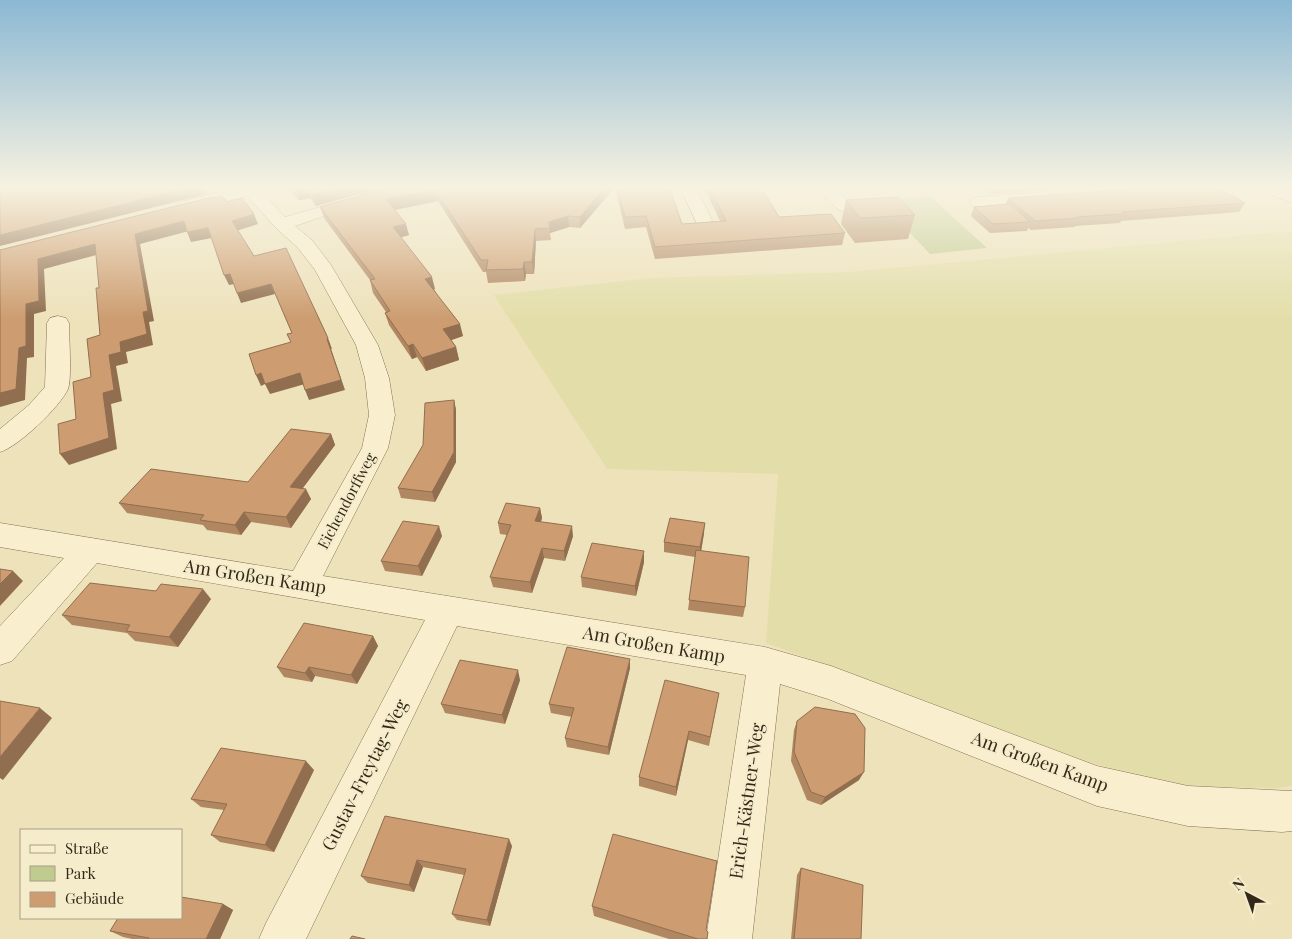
<svg xmlns="http://www.w3.org/2000/svg" width="1292" height="939" viewBox="0 0 1292 939" font-family="'Playfair Display',serif">
	<style>
		.farmland { fill: #e3dea9 }
		.green { fill: #c0cb90 }
		.lines { fill: none; stroke-linecap: round; stroke-linejoin: round }
		.minor-casing { stroke: #857255; stroke-width: 1 }
		.minor { fill: #f9efce; fill-rule: evenodd }
		.wall { fill: #b08761 }
		.shaded-wall { fill: #906e4f }
		.building { fill: #cd9d71; stroke: #906e4f }
		.labels { text-anchor: middle; stroke-width: 4; stroke-linejoin: round; paint-order: stroke }
		.street-label { font-size: 15px; fill: #34281a; stroke: #f5eccb }
		.near-street-label { font-size: 18px; fill: #34281a; stroke: #f5eccb }
	</style>
	<rect width="100%" height="100%" fill="#eee2bb"/>
	<!-- farmland -->
	<path class="farmland" d="M1292,231V786L1277,788L1173,786L1085,761L766,643L778,474L607,469L494,295L649,278L850,272Z"/>
	<!-- green -->
	<path class="green" d="M930,196L987,248L930,254L879,200Z"/>
	<g class="lines">
		<!-- minor casing -->
		<g class="minor-casing">
			<g id="minor">
				<path d="M240,187H257L285,217L391,187H417L415,190L330,214L295,226L312,240L331,265L378,345L389,378L395,415L388,448L323,576L765,647L831,666L1097,766L1188,786L1292,791V831L1282,832L1188,826L1097,806L828,699L780,684L752,939H706L746,675L457,626L306,939H259L266,923L425,620L97,563L12,661L0,665V626L64,558L0,547V523L293,571L362,448L369,415L365,378L356,345L315,270L298,248L276,228L247,196L187,211L181,210L178,206L181,202Z"/>
				<path d="M680,187H696L712,220L709,224L703,225L697,224Z"/>
				<path d="M818,187H834L842,196L862,207L865,211L862,215C844,219 827,201 818,187Z"/>
				<path d="M1257,187H1279L1292,192V203L1259,190Z"/>
				<path d="M1045,192L1051,193L1053,197L1051,201L979,207L973,206L970,202L973,198L979,197Z"/>
				<path d="M58,316L66,318L69,323C69,336 72,380 68,389C60,407 18,447 0,452V429L29,405L45,387L47,323L50,318Z"/>
			</g>
		</g>
		<!-- minor -->
		<use href="#minor" class="minor"/>
	</g>
	<!-- wall -->
	<g class="wall">
		<path d="M286,187H385L316,206L310,198L299,200Z"/>
		<path d="M391,187H615L580,228L569,227L550,233L551,240L536,241L534,274H526L525,281L488,283L486,272H483L438,201L395,210L409,235L401,237L435,289H434L463,336L451,340L456,347L459,360L426,371L417,357L412,359L389,325L385,313L386,312L373,293L370,280L324,218L320,207Z"/>
		<path d="M615,187H669L682,224L720,221L704,187H761L779,217L845,233L842,245L655,259L646,227L625,229Z"/>
		<path d="M982,187H1093L991,194Z"/>
		<path d="M1008,198L1245,203L1239,212L1121,221L1120,223L1075,226V227L1031,230L1028,228L1027,231L990,233L971,216L974,207L1006,204Z"/>
		<path d="M846,200L915,215L908,239L855,243L841,224Z"/>
		<path d="M454,400L456,410V462L435,502L401,498L398,488Z"/>
		<path d="M331,434L335,445L303,488L311,499L291,528L251,522L241,535L207,530L203,525L127,513L119,503L248,482Z"/>
		<path d="M540,508L542,518L541,522L573,536L565,561L544,558L532,593L493,587L490,577L507,535L500,534L498,523Z"/>
		<path d="M704,533L701,551L745,607L743,617L688,610L695,557L664,552V542Z"/>
		<path d="M442,536L422,576L385,571L381,561Z"/>
		<path d="M644,551V562L636,596L582,587L581,577Z"/>
		<path d="M211,599L178,647L135,641L127,633L72,625L62,615Z"/>
		<path d="M373,636L378,646L357,684L315,676L312,682L284,677L277,667Z"/>
		<path d="M630,668L609,755L567,747L565,738L572,717L551,713L549,704Z"/>
		<path d="M520,680L505,724L445,713L441,704Z"/>
		<path d="M719,693L709,746L688,740L676,796L639,786V777Z"/>
		<path d="M797,721L859,780L821,805L807,800L791,761L794,730Z"/>
		<path d="M314,770L274,852L220,842L211,835L224,810L201,807L191,799Z"/>
		<path d="M385,816L512,846L490,926L457,920L452,914L464,875L423,867L414,892L368,883L361,876Z"/>
		<path d="M801,868L861,939H791L797,875Z"/>
		<path d="M223,904L233,910L220,939H132L123,937L110,931Z"/>
		<path d="M592,906L706,930L707,939H669L594,916Z"/>
	</g>
	<!-- shaded-wall -->
	<g class="shaded-wall">
		<path d="M192,187H204L207,194L0,246V235Z"/>
		<path d="M304,187H306L310,198L299,200L295,189Z"/>
		<path d="M342,187H385L316,206L312,195Z"/>
		<path d="M605,187H615L580,228V217Z"/>
		<path d="M435,190L438,201L389,211L386,199Z"/>
		<path d="M254,214L258,224L236,231L232,221Z"/>
		<path d="M568,216L569,227L550,233L549,222Z"/>
		<path d="M184,221L189,231L140,244L154,321L149,322L153,345L126,352L128,363L116,366L122,401L111,404L117,449L69,465L60,454L103,393L109,355L143,312L135,234Z"/>
		<path d="M406,224L409,235L396,239L393,227Z"/>
		<path d="M208,228L212,238L191,242L187,232Z"/>
		<path d="M535,229L536,241L534,274L532,262Z"/>
		<path d="M95,244L100,254L44,269L46,311L34,314V357L27,358L25,400L0,407V393L19,348L26,304L38,259Z"/>
		<path d="M524,262L526,274L525,281L523,269Z"/>
		<path d="M230,274L234,284L229,285L224,275Z"/>
		<path d="M432,277L435,289L428,291L425,279Z"/>
		<path d="M271,284L275,294L241,303L237,293Z"/>
		<path d="M460,324L463,336L446,342L443,329Z"/>
		<path d="M328,338L332,349H331L345,390L309,400L305,390L327,339Z"/>
		<path d="M413,344L417,357L412,359L408,346Z"/>
		<path d="M456,347L459,360L426,371L422,358Z"/>
		<path d="M261,373H300L305,384L270,394L265,384L261,386L256,375Z"/>
		<path d="M454,400L456,410V462L435,502L432,492Z"/>
		<path d="M331,434L335,445L296,497L290,487Z"/>
		<path d="M306,489L311,499L291,528L286,517Z"/>
		<path d="M540,508L542,518L537,532L535,521Z"/>
		<path d="M244,512L251,522L241,535L235,525Z"/>
		<path d="M705,523L704,533L700,558V547Z"/>
		<path d="M439,526L442,536L422,576L418,566Z"/>
		<path d="M572,526L573,536L565,561L564,551Z"/>
		<path d="M542,548L544,558L532,593L530,582Z"/>
		<path d="M644,551V562L636,596L635,586Z"/>
		<path d="M13,571L23,581L0,606V584Z"/>
		<path d="M203,589L211,599L178,647L169,637Z"/>
		<path d="M373,636L378,646L357,684L351,675Z"/>
		<path d="M630,659V668L609,755L608,747Z"/>
		<path d="M309,667L315,676L312,682L305,673Z"/>
		<path d="M518,670L520,680L505,724L502,715Z"/>
		<path d="M40,708L52,718L3,780L0,778V757Z"/>
		<path d="M689,731L688,740L676,796V787Z"/>
		<path d="M306,761L314,770L274,852L265,845Z"/>
		<path d="M864,772L859,780L821,805L825,797Z"/>
		<path d="M509,839L512,846L490,926L487,920Z"/>
		<path d="M417,860L423,867L414,892L409,885Z"/>
		<path d="M223,904L233,910L220,939H206Z"/>
	</g>
	<!-- building -->
	<g class="building">
		<path d="M0,187H192L0,235Z"/>
		<path d="M293,187H304L295,189Z"/>
		<path d="M306,187H342L312,195Z"/>
		<path d="M391,187H605L580,217L568,216L549,222L550,228L535,229L532,262H524L523,269L486,270L488,260H481L435,190L386,199L406,224L393,227L432,277L425,279L460,324L443,329L456,347L422,358L413,344L408,346L385,313L390,311L370,280L375,279L320,207Z"/>
		<path d="M617,187H669L682,224L726,221L710,187H761L779,217L831,214L845,233L655,247L646,216L625,217Z"/>
		<path d="M1165,187H1217L1245,203L1122,212L1124,214L1077,217L1079,218L1035,221L1008,198Z"/>
		<path d="M222,196L227,202L242,198L254,214L232,221L254,256L286,248L328,338L327,339L341,380L305,390L300,373L265,384L261,373L256,375L249,354L291,342L287,334L292,333L271,284L237,293L230,274L224,275L208,228L187,232L184,221L135,234L148,311L143,312L147,334L120,342L121,352L109,355L114,390L103,393L109,438L60,454L58,424L76,419L73,382L91,377L87,339L100,335L96,288H99L95,244L38,259L39,301L26,304V346L19,348L16,389L0,393V250L212,197L213,198Z"/>
		<path d="M898,197L915,215L860,218L846,200Z"/>
		<path d="M1010,204L1030,222L993,224L974,207Z"/>
		<path d="M454,400V452L432,492L398,488L423,445L425,403Z"/>
		<path d="M291,429L331,434L290,487L306,489L286,517L244,512L235,525L200,520L204,515L119,503L151,469L248,482Z"/>
		<path d="M506,503L540,508L535,521L572,526L564,551L542,548L530,582L490,577L511,525L498,523Z"/>
		<path d="M670,518L705,523L700,547L664,542Z"/>
		<path d="M403,521L439,526L418,566L381,561Z"/>
		<path d="M592,543L644,551L635,586L581,577Z"/>
		<path d="M696,550L749,557L745,607L689,600Z"/>
		<path d="M0,569L13,571L0,584Z"/>
		<path d="M90,583L156,591L161,584L203,589L169,637L126,631L130,625L62,615Z"/>
		<path d="M304,623L373,636L351,675L309,667L305,673L277,667Z"/>
		<path d="M567,647L630,659L608,747L565,738L574,708L549,704Z"/>
		<path d="M460,660L518,670L502,715L441,704Z"/>
		<path d="M665,680L719,693L710,737L689,731L676,787L639,777Z"/>
		<path d="M0,701L40,708L0,757Z"/>
		<path d="M815,707L855,714L865,728L864,772L825,797L811,792L794,752L797,721Z"/>
		<path d="M221,748L306,761L265,845L211,835L227,804L191,799Z"/>
		<path d="M385,816L509,839L487,920L452,914L466,869L417,860L409,885L361,876Z"/>
		<path d="M613,834L717,861L706,930L708,932L707,939H698L592,906Z"/>
		<path d="M801,868L863,885L861,939H794Z"/>
		<path d="M181,897L223,904L206,939H149V938L110,931L118,918H181Z"/>
		<path d="M352,936L365,939H350Z"/>
	</g>
	<!-- sky -->
	<linearGradient id="sky" x2="0" y2="1"><stop stop-color="#8bb8d4"/><stop offset="0.59" stop-color="#f7f2e0"/><stop offset="1" stop-color="#f7f2e0" stop-opacity="0"/></linearGradient>
	<rect width="1292" height="318" fill="url(#sky)"/>
	<g class="labels">
		<!-- street labels -->
		<g class="street-label">
			<text transform="translate(347 501) rotate(-62)" y="5">Eichendorffweg</text>
		</g>
		<!-- near-street labels -->
		<g class="near-street-label">
			<text transform="translate(255 577) rotate(9)" y="6">Am Großen Kamp</text>
			<text transform="translate(654 645) rotate(10)" y="6">Am Großen Kamp</text>
			<text transform="translate(1040 762) rotate(20)" y="6">Am Großen Kamp</text>
			<text transform="translate(365 775) rotate(-63)" y="6">Gustav-Freytag-Weg</text>
			<text transform="translate(747 801) rotate(-82)" y="6">Erich-Kästner-Weg</text>
		</g>
	</g>
	<!-- legend -->
	<rect x="20" y="829" width="162" height="90" fill="#f5eccb" stroke="#a89e84"/>
	<rect x="30" y="845" width="25" height="8" fill="#f9efce" stroke="#a89e84"/>
	<text x="65" y="854" font-size="15" fill="#34281a">Straße</text>
	<rect x="30" y="866" width="25" height="15" fill="#c0cb90" stroke="#a89e84"/>
	<text x="65" y="879" font-size="15" fill="#34281a">Park</text>
	<rect x="30" y="892" width="25" height="15" fill="#cd9d71" stroke="#a89e84"/>
	<text x="65" y="904" font-size="15" fill="#34281a">Gebäude</text>
	<!-- north arrow -->
	<g transform="translate(1247 894) rotate(319)" stroke="#f5eccb" stroke-width="4" paint-order="stroke">
	<path d="M0-4L9 19L0 12L-9 19Z" fill="#34281a"/>
	<text y="-8" font-size="14" font-weight="bold" text-anchor="middle" fill="#34281a">N</text>
	</g>
</svg>
